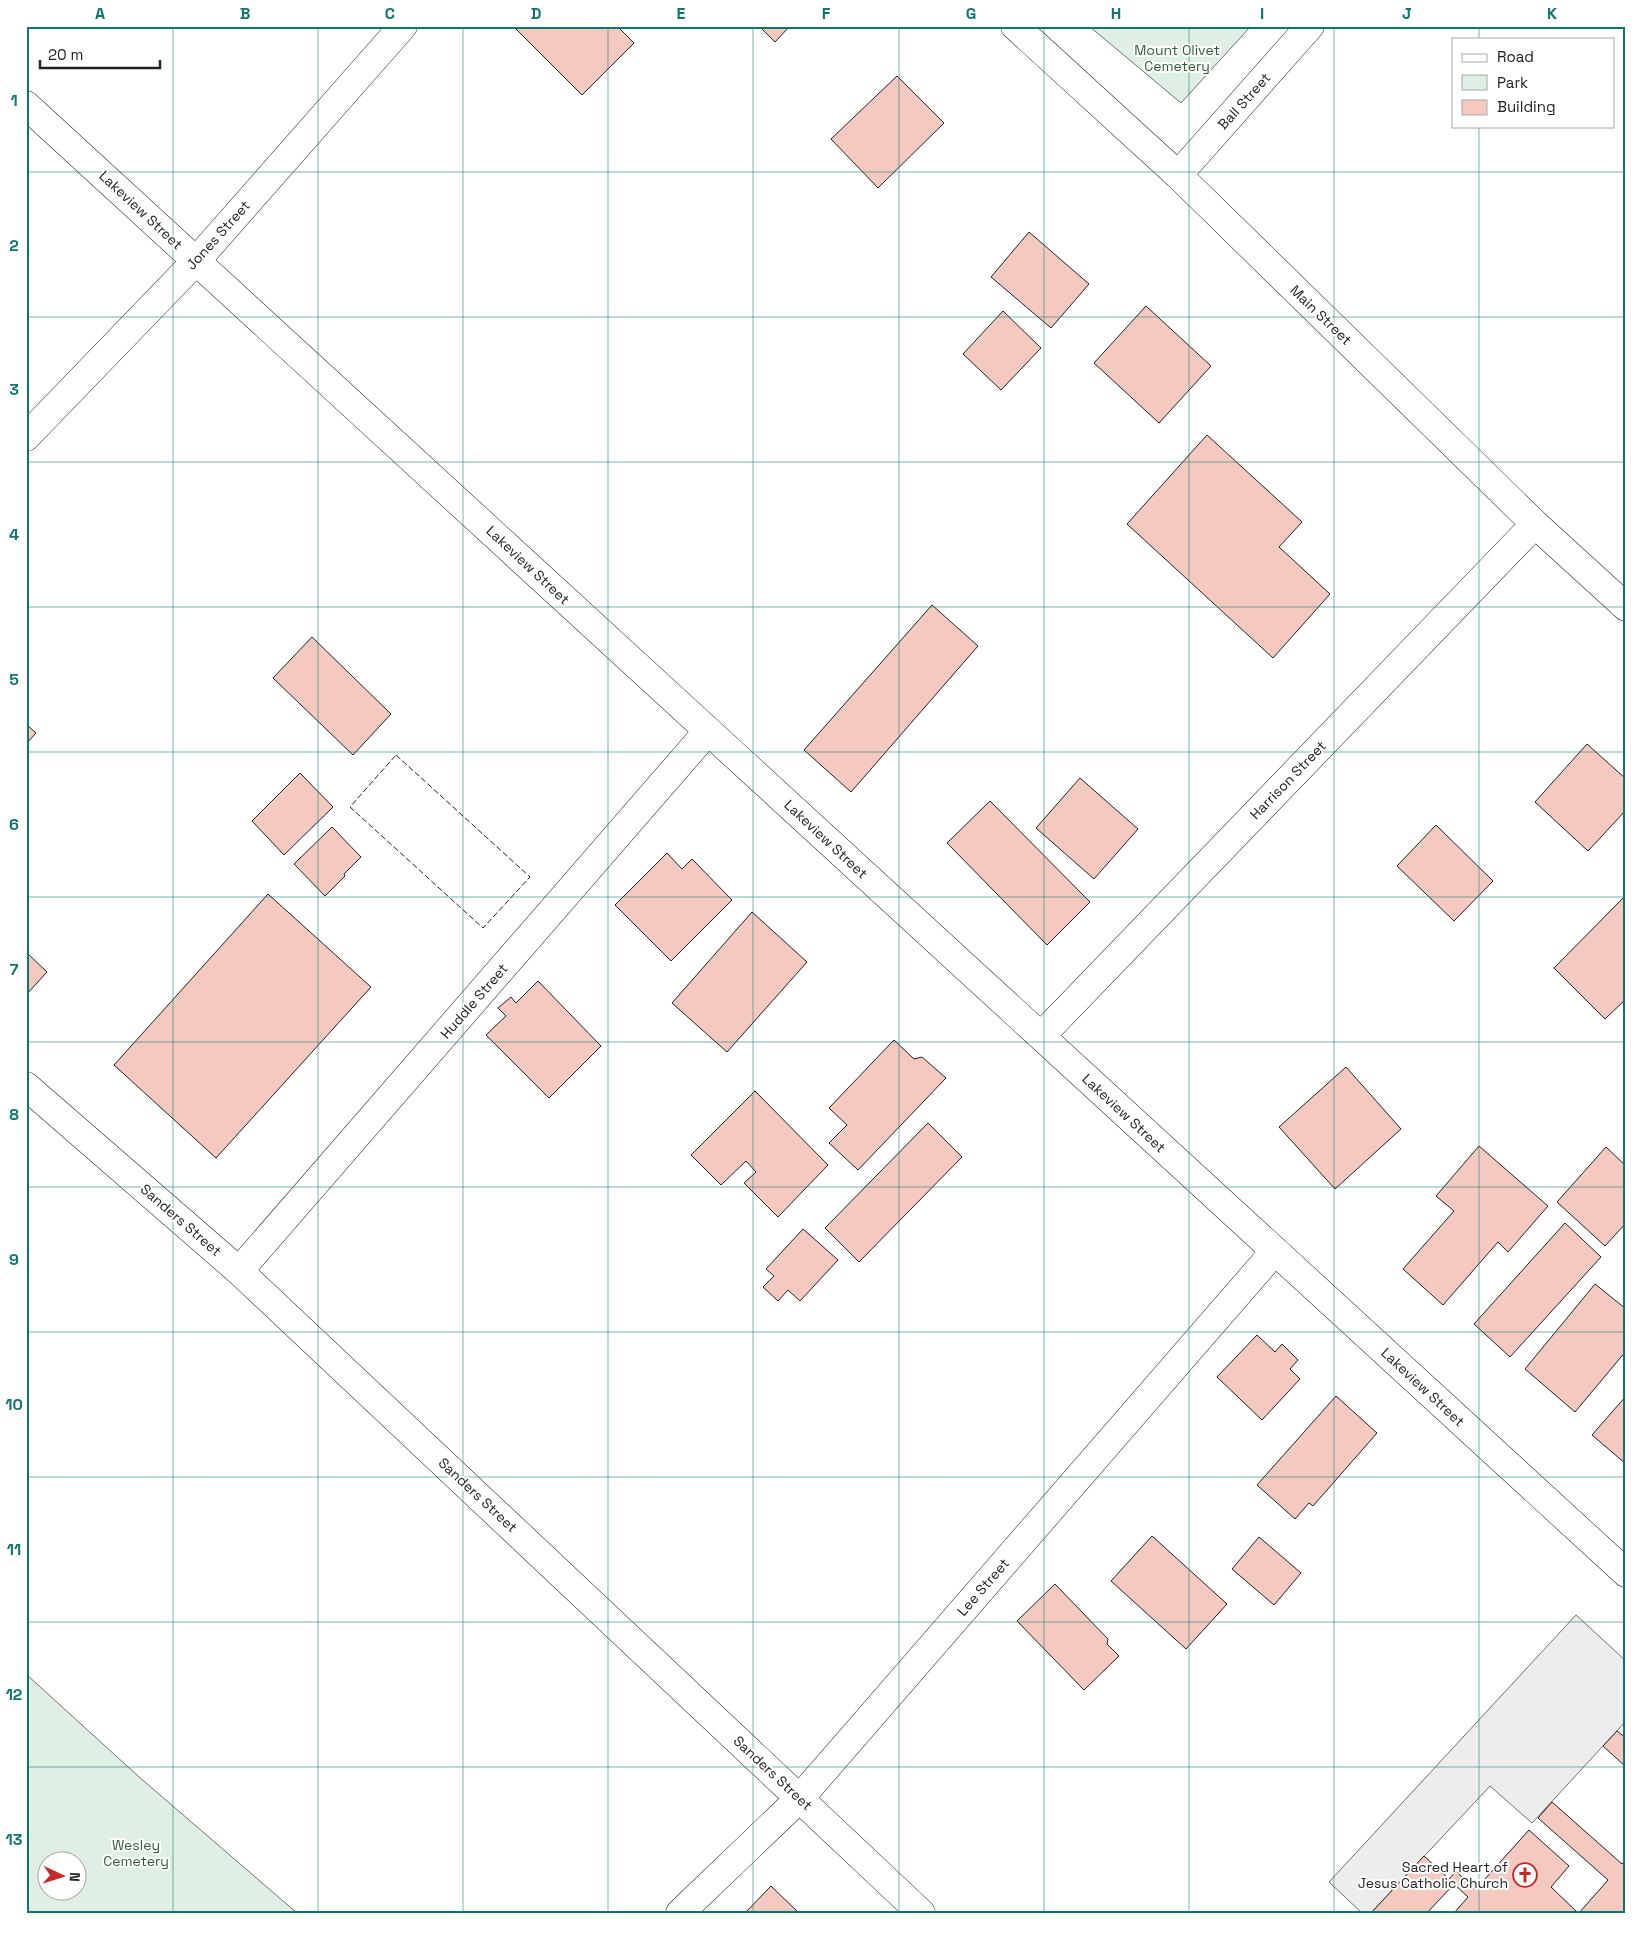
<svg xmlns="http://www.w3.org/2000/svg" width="1652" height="1939" viewBox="0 0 1652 1939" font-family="'Space Grotesk',sans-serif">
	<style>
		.green { fill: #e0efe3; stroke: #6f6f6f; fill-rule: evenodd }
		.parking { fill: #ededed; stroke: #6f6f6f }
		.building { fill: #f3c9c0; stroke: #222 }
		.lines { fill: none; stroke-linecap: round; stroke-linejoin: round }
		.minor-casing { stroke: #222; stroke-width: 29 }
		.major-casing { stroke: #222; stroke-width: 29 }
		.minor { stroke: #fff; stroke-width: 28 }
		.major { stroke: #fff; stroke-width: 28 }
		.fence { stroke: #222; stroke-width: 1; stroke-dasharray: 6 2.5; stroke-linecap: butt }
		.grid { fill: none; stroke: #0f766e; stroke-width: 1; stroke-opacity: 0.55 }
		.labels { text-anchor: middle; stroke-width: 4; stroke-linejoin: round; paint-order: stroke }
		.park-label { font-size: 14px; fill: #2f5e38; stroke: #fff }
		.street-label { font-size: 14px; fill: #222; stroke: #fff }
		.poi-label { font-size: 14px; fill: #222; stroke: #fff; text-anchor: end }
		.neatline { fill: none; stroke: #0f766e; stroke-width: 2 }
		.grid-label { font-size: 16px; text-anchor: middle; font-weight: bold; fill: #0f766e }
	</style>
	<rect width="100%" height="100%" fill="#fff"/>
	<!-- green -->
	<g class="green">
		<path d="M1089,26H1251L1181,103Z"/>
		<path d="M26,1674L138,1776L297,1913H26ZM48,1862H78V1892H48Z"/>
	</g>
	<!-- parking -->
	<path class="parking" d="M1576,1615L1626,1661V1721L1532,1823L1490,1786L1371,1913H1362L1329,1882Z"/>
	<!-- building -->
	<g class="building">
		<path d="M513,26H617L634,43L582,95Z"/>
		<path d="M759,26H790L775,42Z"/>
		<path d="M897,76L944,123L878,188L831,139Z"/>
		<path d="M1029,232L1089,284L1051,328L991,277Z"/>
		<path d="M1146,306L1211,366L1159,423L1094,363Z"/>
		<path d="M1003,311L1041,348L1001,390L963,354Z"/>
		<path d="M1207,435L1302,522L1279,547L1330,594L1273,658L1127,524Z"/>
		<path d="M932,605L978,646L851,792L804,750Z"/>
		<path d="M312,637L391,714L353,755L273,678Z"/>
		<path d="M26,724L36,733L26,744Z"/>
		<path d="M1587,744L1626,779V810L1588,851L1535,802Z"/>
		<path d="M300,773L333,807L284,855L252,821Z"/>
		<path d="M1080,778L1138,829L1094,879L1036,828Z"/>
		<path d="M990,801L1090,902L1047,945L947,843Z"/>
		<path d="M1436,825L1493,881L1454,921L1397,866Z"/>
		<path d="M332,827L361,857L344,874L345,876L325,896L294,864Z"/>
		<path d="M667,853L682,869L692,859L732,900L671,961L615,905Z"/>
		<path d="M268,894L371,987L216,1158L114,1065Z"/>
		<path d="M1626,895V999L1605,1019L1554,968Z"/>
		<path d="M752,912L807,962L727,1052L672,1003Z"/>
		<path d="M26,952L47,972L26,995Z"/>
		<path d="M538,981L601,1046L549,1098L486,1035L506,1016L498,1008L511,997L516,1003Z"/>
		<path d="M894,1040L914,1059L922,1057L946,1078L858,1170L829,1143L847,1125L829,1108Z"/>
		<path d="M1346,1067L1401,1129L1335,1189L1279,1127Z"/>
		<path d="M755,1091L828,1165L778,1217L744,1183L756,1172L746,1161L721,1185L691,1155Z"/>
		<path d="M928,1123L962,1157L859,1262L825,1228Z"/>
		<path d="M1479,1146L1548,1206L1508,1252L1498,1242L1443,1305L1403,1269L1454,1211L1436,1196Z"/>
		<path d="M1606,1147L1626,1166V1223L1605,1246L1557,1202Z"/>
		<path d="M1565,1223L1601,1257L1510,1357L1474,1324Z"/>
		<path d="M803,1229L838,1260L800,1301L788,1290L778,1301L763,1287L774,1276L766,1269Z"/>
		<path d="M1595,1284L1626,1309V1351L1575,1412L1525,1369Z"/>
		<path d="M1257,1335L1275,1352L1282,1344L1298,1360L1290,1369L1300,1379L1262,1420L1217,1377Z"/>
		<path d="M1336,1396L1377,1433L1313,1506L1309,1503L1295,1519L1257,1485Z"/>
		<path d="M1626,1396V1464L1592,1435Z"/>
		<path d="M1152,1536L1227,1604L1186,1649L1111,1581Z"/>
		<path d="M1259,1537L1301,1573L1274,1605L1232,1569Z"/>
		<path d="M1055,1584L1108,1639L1107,1644L1119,1656L1084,1690L1017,1621Z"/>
		<path d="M1617,1731L1626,1738V1767L1603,1746Z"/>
		<path d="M1552,1802L1622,1864L1626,1859V1913H1579L1608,1880L1538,1818Z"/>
		<path d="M1529,1830L1569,1866L1551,1887L1578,1913H1454L1468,1897L1454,1884L1427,1913H1371L1424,1856L1449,1879L1456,1871L1475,1890Z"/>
		<path d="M771,1886L799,1913H745Z"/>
	</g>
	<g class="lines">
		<!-- minor casing -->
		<g class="minor-casing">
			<g id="minor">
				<path d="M26,105L1626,1573"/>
				<path d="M1178,175L1310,26"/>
				<path d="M26,437L196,261L403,26"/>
				<path d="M1041,1036L1535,524"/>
				<path d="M26,1086L239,1271L921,1913"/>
				<path d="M239,1271L708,731"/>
				<path d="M680,1913L800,1798L1275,1251"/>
			</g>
		</g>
		<!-- major casing -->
		<g class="major-casing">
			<path id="major" d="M1015,26L1178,175L1535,524L1626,607"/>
		</g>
		<!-- minor -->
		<use href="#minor" class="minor"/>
		<!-- major -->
		<use href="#major" class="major"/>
		<!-- fence -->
		<path class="fence" d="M396,755L530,877L483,928L350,807Z"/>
	</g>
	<!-- grid -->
	<path class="grid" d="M173,26V1913M318,26V1913M463,26V1913M608,26V1913M753,26V1913M899,26V1913M1044,26V1913M1189,26V1913M1334,26V1913M1479,26V39M1479,126V1913M26,172H1626M26,317H1626M26,462H1626M26,607H1626M26,752H1626M26,897H1626M26,1042H1626M26,1187H1626M26,1332H1626M26,1477H1626M26,1622H1626M26,1767H1626"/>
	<!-- icons -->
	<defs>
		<g id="church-ring" transform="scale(1.25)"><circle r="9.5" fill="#fff" stroke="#c62828" stroke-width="1.5"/><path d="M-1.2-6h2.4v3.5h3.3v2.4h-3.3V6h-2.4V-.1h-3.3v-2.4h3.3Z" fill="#c62828"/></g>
	</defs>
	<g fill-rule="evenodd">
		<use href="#church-ring" x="1525" y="1875"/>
	</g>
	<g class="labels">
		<!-- park labels -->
		<g class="park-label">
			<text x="1177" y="55">Mount Olivet<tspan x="1177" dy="16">Cemetery</tspan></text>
			<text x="136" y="1850">Wesley<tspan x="136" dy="16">Cemetery</tspan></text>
		</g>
		<!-- street labels -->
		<g class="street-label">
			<text transform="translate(1244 101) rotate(-48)" y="5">Ball Street</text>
			<text transform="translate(141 210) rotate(43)" y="5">Lakeview Street</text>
			<text transform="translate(218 235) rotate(-48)" y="5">Jones Street</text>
			<text transform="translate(1321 315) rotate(44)" y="5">Main Street</text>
			<text transform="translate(528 565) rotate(43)" y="5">Lakeview Street</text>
			<text transform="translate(1288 780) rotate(-46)" y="5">Harrison Street</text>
			<text transform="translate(826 839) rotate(43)" y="5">Lakeview Street</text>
			<text transform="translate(474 1001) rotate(-49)" y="5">Huddle Street</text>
			<text transform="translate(1124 1113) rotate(43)" y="5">Lakeview Street</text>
			<text transform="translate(181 1220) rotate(41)" y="5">Sanders Street</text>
			<text transform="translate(1423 1387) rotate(43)" y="5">Lakeview Street</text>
			<text transform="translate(478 1495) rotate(43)" y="5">Sanders Street</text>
			<text transform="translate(983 1587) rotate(-49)" y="5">Lee Street</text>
			<text transform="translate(773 1773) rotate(43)" y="5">Sanders Street</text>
		</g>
		<!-- poi labels -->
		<g class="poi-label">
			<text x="1508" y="1872">Sacred Heart of<tspan x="1508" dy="16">Jesus Catholic Church</tspan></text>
		</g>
	</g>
	<!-- border -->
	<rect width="1652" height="1939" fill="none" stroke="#ffffff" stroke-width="55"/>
	<!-- legend -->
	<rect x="1452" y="38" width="162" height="90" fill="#ffffff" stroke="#a7a7a7"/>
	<rect x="1462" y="54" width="25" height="8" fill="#ffffff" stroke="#a7a7a7"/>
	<text x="1497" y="62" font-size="15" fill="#222222">Road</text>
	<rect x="1462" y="75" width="25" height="15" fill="#e0efe3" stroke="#a7a7a7"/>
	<text x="1497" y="88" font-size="15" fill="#222222">Park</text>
	<rect x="1462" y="100" width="25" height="15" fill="#f3c9c0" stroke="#a7a7a7"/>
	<text x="1497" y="112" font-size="15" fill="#222222">Building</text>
	<!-- north arrow -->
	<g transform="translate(62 1876) rotate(94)"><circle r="24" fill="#ffffff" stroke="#a7a7a7"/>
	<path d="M0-4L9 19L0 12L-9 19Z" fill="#c62828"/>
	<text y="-8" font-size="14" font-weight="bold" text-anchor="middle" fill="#222222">N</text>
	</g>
	<!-- scale -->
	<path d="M40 60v8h120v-8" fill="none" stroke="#222222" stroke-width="2.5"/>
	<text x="48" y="60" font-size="15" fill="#222222" stroke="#ffffff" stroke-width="4" paint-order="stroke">20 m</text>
	<rect x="28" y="28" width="1596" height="1884" class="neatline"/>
	<g class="grid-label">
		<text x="100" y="19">A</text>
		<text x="245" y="19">B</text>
		<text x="390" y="19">C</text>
		<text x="536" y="19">D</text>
		<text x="681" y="19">E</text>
		<text x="826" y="19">F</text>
		<text x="971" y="19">G</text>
		<text x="1116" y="19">H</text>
		<text x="1262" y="19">I</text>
		<text x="1407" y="19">J</text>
		<text x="1552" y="19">K</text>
		<text x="14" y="106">1</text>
		<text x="14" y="251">2</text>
		<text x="14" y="395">3</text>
		<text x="14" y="540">4</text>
		<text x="14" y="685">5</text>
		<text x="14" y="830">6</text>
		<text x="14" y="975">7</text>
		<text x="14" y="1120">8</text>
		<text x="14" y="1265">9</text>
		<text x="14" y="1410">10</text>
		<text x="14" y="1555">11</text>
		<text x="14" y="1700">12</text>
		<text x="14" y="1845">13</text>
	</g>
</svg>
